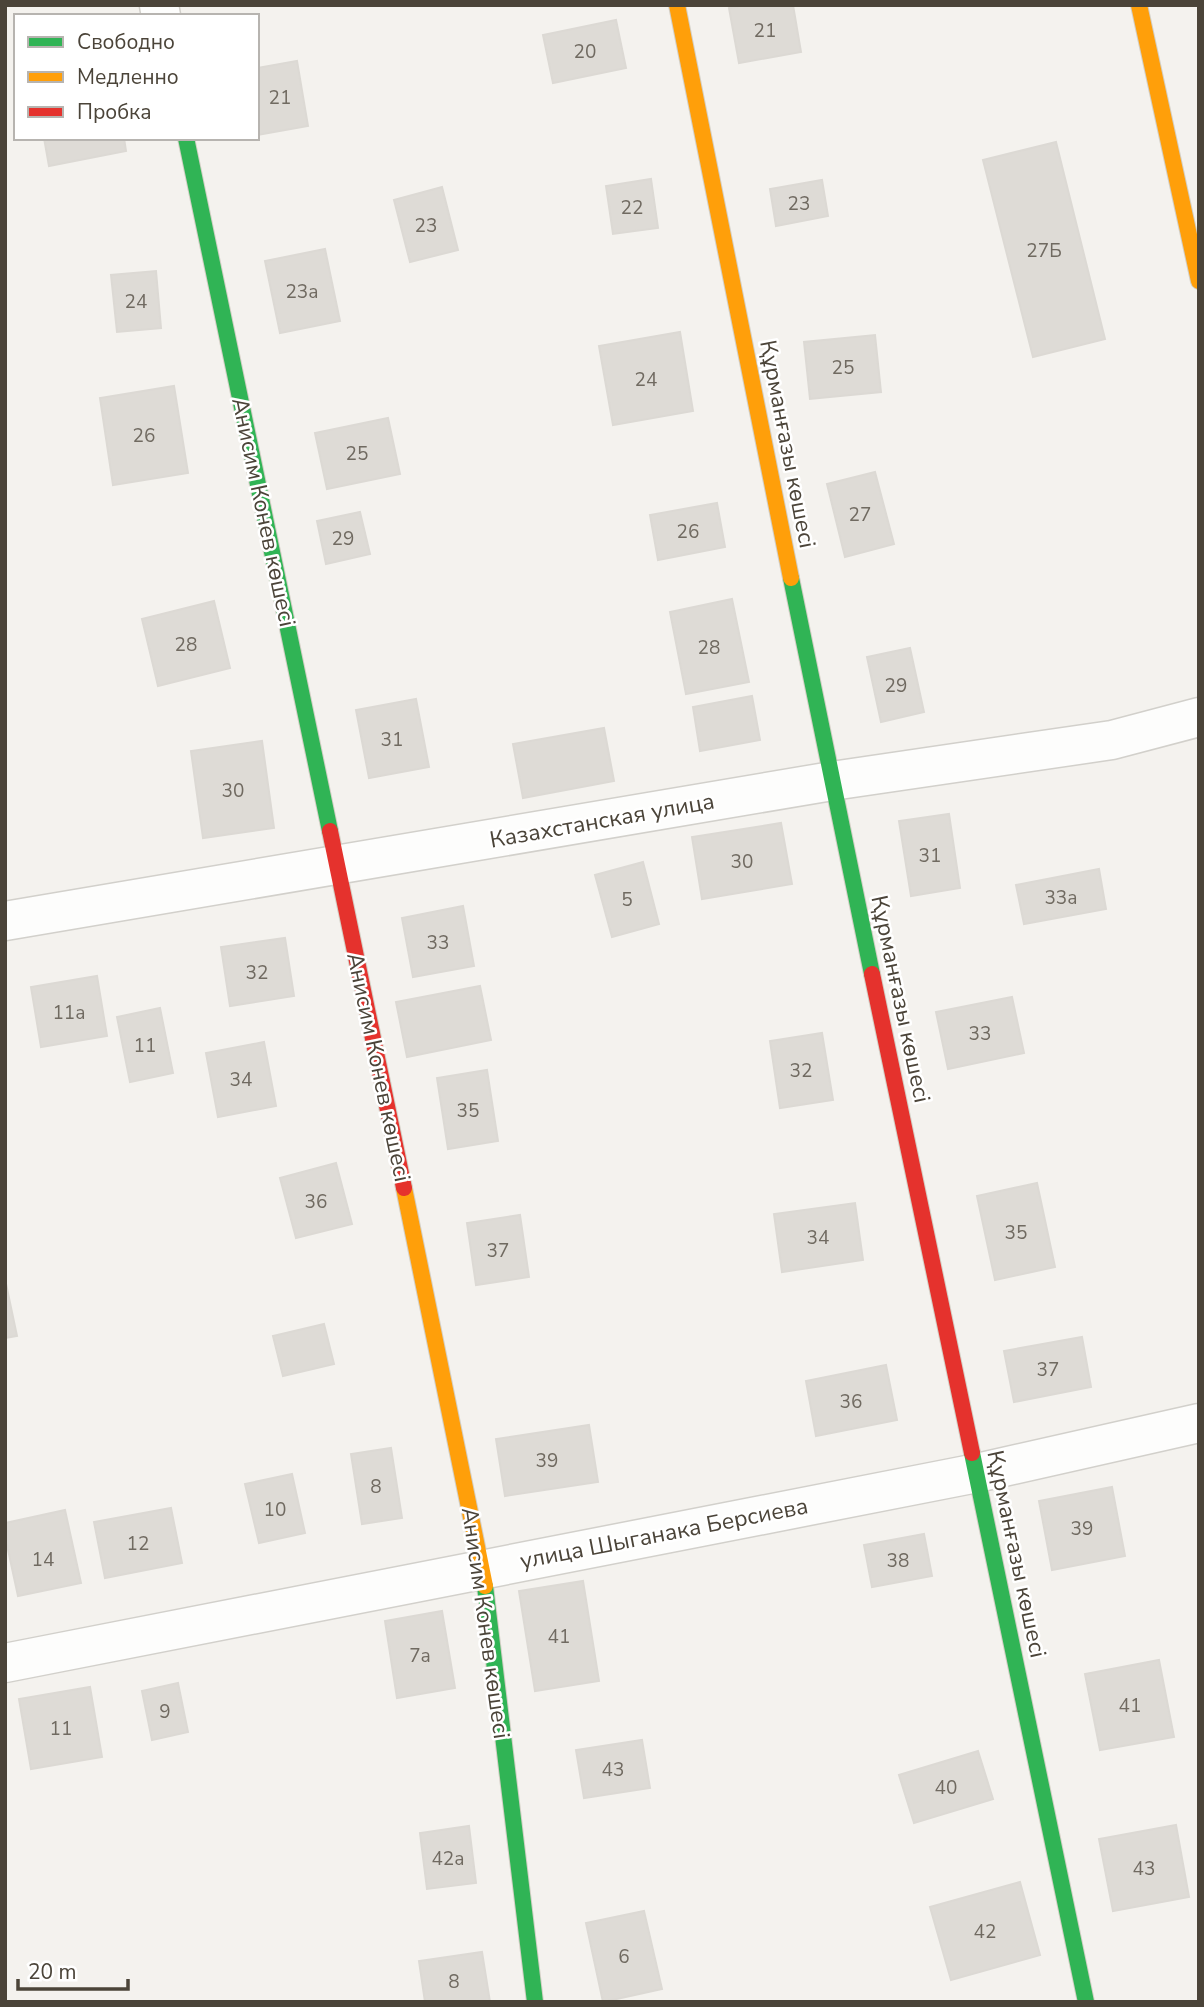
<svg xmlns="http://www.w3.org/2000/svg" width="1204" height="2007" viewBox="0 0 1204 2007" font-family="'Nunito Sans',sans-serif">
	<style>
		.building { fill: #dedbd6; stroke: #dcd9d4; stroke-width: 2 }
		.lines { fill: none; stroke-linecap: round; stroke-linejoin: round }
		.street-casing { stroke: #d2d0cb; stroke-width: 41 }
		.fast-casing { stroke: #d3cfc5; stroke-width: 18 }
		.slow-casing { stroke: #d3cfc5; stroke-width: 18 }
		.jam-casing { stroke: #d3cfc5; stroke-width: 18 }
		.street { stroke: #fdfdfc; stroke-width: 38 }
		.fast { stroke: #30b455; stroke-width: 16 }
		.slow { stroke: #ff9f0a; stroke-width: 16 }
		.jam { stroke: #e5322d; stroke-width: 16 }
		.labels { text-anchor: middle; stroke-width: 5; stroke-linejoin: round; paint-order: stroke }
		.number-label { font-size: 19px; fill: #706a61 }
		.street-label { font-size: 23px; fill: #4b4439; stroke: #fff }
	</style>
	<rect width="100%" height="100%" fill="#f4f2ee"/>
	<!-- building -->
	<g class="building">
		<path d="M747,5H793L801,52L739,63L729,8Z"/>
		<path d="M616,20L626,68L553,83L543,35Z"/>
		<path d="M297,61L308,126L257,135V68Z"/>
		<path d="M44,138H124L126,151L49,166Z"/>
		<path d="M1056,142L1105,339L1033,357L983,160Z"/>
		<path d="M651,179L658,228L613,234L606,186Z"/>
		<path d="M822,180L828,216L776,226L770,189Z"/>
		<path d="M442,187L458,250L410,262L394,200Z"/>
		<path d="M325,249L340,321L280,333L265,261Z"/>
		<path d="M156,271L161,328L117,332L111,275Z"/>
		<path d="M680,332L693,411L613,425L599,346Z"/>
		<path d="M875,335L881,392L810,399L804,342Z"/>
		<path d="M174,386L188,473L113,485L100,398Z"/>
		<path d="M388,418L400,474L327,489L315,433Z"/>
		<path d="M875,472L894,544L845,557L827,484Z"/>
		<path d="M717,503L725,547L658,560L650,515Z"/>
		<path d="M360,512L370,554L326,564L317,521Z"/>
		<path d="M732,599L749,682L686,694L670,612Z"/>
		<path d="M214,601L230,668L158,686L142,619Z"/>
		<path d="M910,648L924,712L881,722L867,657Z"/>
		<path d="M752,696L760,740L700,751L693,707Z"/>
		<path d="M416,699L429,767L369,778L356,710Z"/>
		<path d="M604,728L614,781L523,798L513,744Z"/>
		<path d="M262,741L274,828L203,838L191,751Z"/>
		<path d="M949,814L960,888L911,896L899,821Z"/>
		<path d="M781,823L792,884L702,899L692,837Z"/>
		<path d="M643,862L659,924L612,937L595,875Z"/>
		<path d="M1099,869L1106,909L1024,924L1016,885Z"/>
		<path d="M463,906L474,966L413,977L402,918Z"/>
		<path d="M285,938L294,996L230,1006L221,947Z"/>
		<path d="M97,976L107,1036L41,1047L31,987Z"/>
		<path d="M480,986L491,1040L407,1057L396,1002Z"/>
		<path d="M1012,997L1024,1053L948,1069L936,1012Z"/>
		<path d="M160,1008L173,1073L130,1082L117,1017Z"/>
		<path d="M822,1033L833,1100L780,1108L770,1041Z"/>
		<path d="M264,1042L276,1106L218,1117L206,1053Z"/>
		<path d="M487,1070L498,1141L448,1149L437,1078Z"/>
		<path d="M336,1163L352,1224L296,1238L280,1178Z"/>
		<path d="M1037,1183L1055,1267L995,1280L977,1196Z"/>
		<path d="M855,1203L863,1260L782,1272L774,1214Z"/>
		<path d="M520,1215L529,1277L476,1285L467,1223Z"/>
		<path d="M5,1279L17,1336L5,1338Z"/>
		<path d="M324,1324L334,1364L283,1376L273,1336Z"/>
		<path d="M1082,1337L1091,1387L1014,1402L1004,1351Z"/>
		<path d="M886,1365L897,1420L816,1436L806,1381Z"/>
		<path d="M589,1425L598,1482L505,1496L496,1439Z"/>
		<path d="M391,1448L402,1518L362,1524L351,1454Z"/>
		<path d="M292,1474L305,1533L259,1543L245,1484Z"/>
		<path d="M1112,1487L1125,1556L1052,1570L1039,1501Z"/>
		<path d="M171,1508L182,1563L105,1578L94,1522Z"/>
		<path d="M65,1510L81,1583L18,1596L5,1536V1523Z"/>
		<path d="M924,1534L932,1576L872,1587L864,1545Z"/>
		<path d="M583,1581L599,1681L535,1691L519,1591Z"/>
		<path d="M442,1611L455,1688L397,1698L385,1621Z"/>
		<path d="M1159,1660L1174,1737L1100,1750L1085,1674Z"/>
		<path d="M178,1683L188,1732L152,1740L142,1691Z"/>
		<path d="M90,1687L102,1757L31,1769L19,1699Z"/>
		<path d="M642,1740L650,1788L584,1798L576,1750Z"/>
		<path d="M978,1751L993,1799L914,1823L899,1775Z"/>
		<path d="M1176,1825L1189,1897L1113,1911L1099,1839Z"/>
		<path d="M469,1826L476,1883L427,1889L420,1833Z"/>
		<path d="M1020,1882L1040,1955L951,1980L930,1907Z"/>
		<path d="M644,1911L662,1989L603,2002L586,1923Z"/>
		<path d="M482,1952L490,2002H425L419,1961Z"/>
	</g>
	<g class="lines">
		<!-- street casing -->
		<g class="street-casing">
			<g id="street">
				<path d="M159,5L161,16"/>
				<path d="M5,921L832,781L1112,740L1199,717"/>
				<path d="M5,1663L977,1473L1199,1423"/>
			</g>
		</g>
		<!-- fast casing -->
		<g class="fast-casing">
			<g id="fast">
				<path d="M186,138L330,831"/>
				<path d="M791,578L872,974"/>
				<path d="M972,1453L1086,2002"/>
				<path d="M485,1586L535,2002"/>
			</g>
		</g>
		<!-- slow casing -->
		<g class="slow-casing">
			<g id="slow">
				<path d="M677,5L791,578"/>
				<path d="M1139,5L1199,281"/>
				<path d="M404,1188L485,1586"/>
			</g>
		</g>
		<!-- jam casing -->
		<g class="jam-casing">
			<g id="jam">
				<path d="M330,831L404,1188"/>
				<path d="M872,974L972,1453"/>
			</g>
		</g>
		<!-- street -->
		<use href="#street" class="street"/>
		<!-- fast -->
		<use href="#fast" class="fast"/>
		<!-- slow -->
		<use href="#slow" class="slow"/>
		<!-- jam -->
		<use href="#jam" class="jam"/>
	</g>
	<g class="labels">
		<!-- number labels -->
		<g class="number-label">
			<text x="765" y="37">21</text>
			<text x="585" y="58">20</text>
			<text x="280" y="104">21</text>
			<text x="799" y="210">23</text>
			<text x="632" y="214">22</text>
			<text x="426" y="232">23</text>
			<text x="1044" y="257">27Б</text>
			<text x="302" y="298">23а</text>
			<text x="136" y="308">24</text>
			<text x="843" y="374">25</text>
			<text x="646" y="386">24</text>
			<text x="144" y="442">26</text>
			<text x="357" y="460">25</text>
			<text x="860" y="521">27</text>
			<text x="688" y="538">26</text>
			<text x="343" y="545">29</text>
			<text x="186" y="651">28</text>
			<text x="709" y="654">28</text>
			<text x="896" y="692">29</text>
			<text x="392" y="746">31</text>
			<text x="233" y="797">30</text>
			<text x="930" y="862">31</text>
			<text x="742" y="868">30</text>
			<text x="1061" y="904">33а</text>
			<text x="627" y="906">5</text>
			<text x="438" y="949">33</text>
			<text x="257" y="979">32</text>
			<text x="69" y="1019">11а</text>
			<text x="980" y="1040">33</text>
			<text x="145" y="1052">11</text>
			<text x="801" y="1077">32</text>
			<text x="241" y="1086">34</text>
			<text x="468" y="1117">35</text>
			<text x="316" y="1208">36</text>
			<text x="1016" y="1239">35</text>
			<text x="818" y="1244">34</text>
			<text x="498" y="1257">37</text>
			<text x="1048" y="1376">37</text>
			<text x="851" y="1408">36</text>
			<text x="547" y="1467">39</text>
			<text x="376" y="1493">8</text>
			<text x="275" y="1516">10</text>
			<text x="1082" y="1535">39</text>
			<text x="138" y="1550">12</text>
			<text x="43" y="1566">14</text>
			<text x="898" y="1567">38</text>
			<text x="559" y="1643">41</text>
			<text x="420" y="1662">7а</text>
			<text x="1130" y="1712">41</text>
			<text x="165" y="1718">9</text>
			<text x="61" y="1735">11</text>
			<text x="613" y="1776">43</text>
			<text x="946" y="1794">40</text>
			<text x="448" y="1865">42а</text>
			<text x="1144" y="1875">43</text>
			<text x="985" y="1938">42</text>
			<text x="624" y="1963">6</text>
			<text x="454" y="1988">8</text>
		</g>
		<!-- street labels -->
		<g class="street-label">
			<text transform="translate(788 444) rotate(79)" y="8">Құрманғазы көшесі</text>
			<text transform="translate(264 512) rotate(78)" y="8">Анисим Конев көшесі</text>
			<text transform="translate(602 820) rotate(-10)" y="8">Казахстанская улица</text>
			<text transform="translate(901 999) rotate(78)" y="8">Құрманғазы көшесі</text>
			<text transform="translate(379 1067) rotate(78)" y="8">Анисим Конев көшесі</text>
			<text transform="translate(664 1533) rotate(-11)" y="8">улица Шыганака Берсиева</text>
			<text transform="translate(1017 1554) rotate(78)" y="8">Құрманғазы көшесі</text>
			<text transform="translate(486 1623) rotate(82)" y="8">Анисим Конев көшесі</text>
		</g>
	</g>
	<!-- border -->
	<rect width="1204" height="2007" fill="none" stroke="#4b4439" stroke-width="14"/>
	<!-- legend -->
	<rect x="14" y="14" width="245" height="126" fill="#ffffff" stroke="#b7b4b0" stroke-width="2"/>
	<rect x="28" y="37" width="35" height="10" fill="#30b455" stroke="#b7b4b0" stroke-width="2"/>
	<text x="77" y="49" font-size="21" fill="#4b4439">Свободно</text>
	<rect x="28" y="72" width="35" height="10" fill="#ff9f0a" stroke="#b7b4b0" stroke-width="2"/>
	<text x="77" y="84" font-size="21" fill="#4b4439">Медленно</text>
	<rect x="28" y="107" width="35" height="10" fill="#e5322d" stroke="#b7b4b0" stroke-width="2"/>
	<text x="77" y="119" font-size="21" fill="#4b4439">Пробка</text>
	<!-- scale -->
	<path d="M18 1979v10h110v-10" fill="none" stroke="#4b4439" stroke-width="3.5"/>
	<text x="28" y="1979" font-size="21" fill="#4b4439" stroke="#ffffff" stroke-width="5" paint-order="stroke">20 m</text>
</svg>
